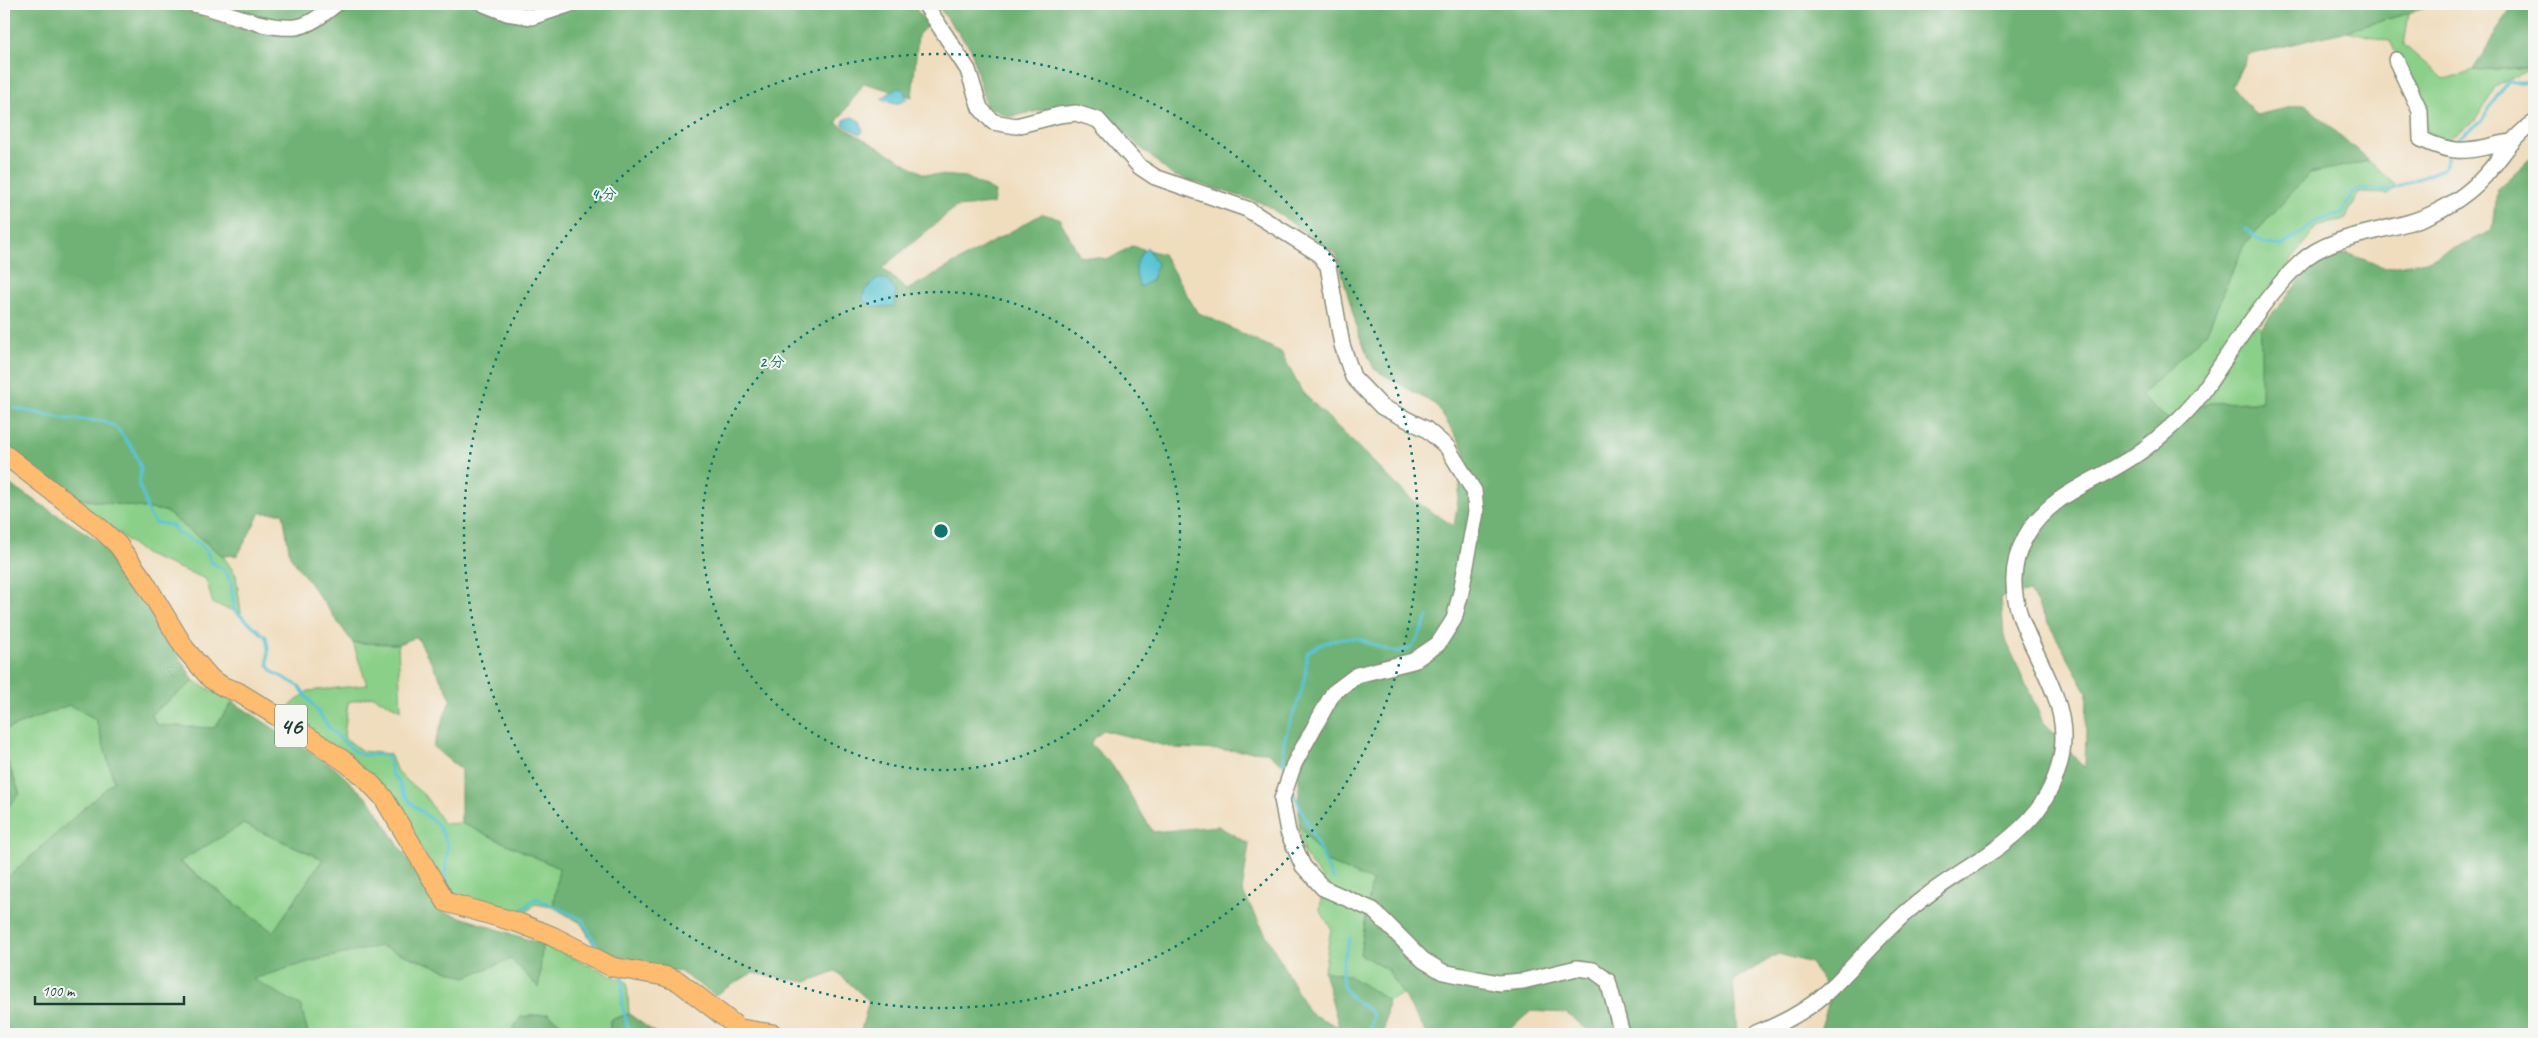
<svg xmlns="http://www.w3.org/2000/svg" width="2538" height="1038" viewBox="0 0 2538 1038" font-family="Caveat,'Klee One',sans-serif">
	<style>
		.green { fill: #8bd089; stroke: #55865e }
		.forest { fill: #70b275; stroke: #487854; fill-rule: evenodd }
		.water { fill: #5ac4d5; stroke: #3c8084 }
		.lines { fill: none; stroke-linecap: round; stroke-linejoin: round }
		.stream { stroke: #5ac4d5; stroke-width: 3 }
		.minor-casing { stroke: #888d79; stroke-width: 18 }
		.major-casing { stroke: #888d79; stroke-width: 21 }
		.minor { stroke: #fff; stroke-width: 15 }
		.major { stroke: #febc70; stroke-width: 19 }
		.ring { fill: none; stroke: #0f766e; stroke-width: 2.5; stroke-dasharray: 2.5 5 }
		.labels { text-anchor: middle; stroke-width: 4; stroke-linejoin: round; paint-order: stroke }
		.shield { fill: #f6f6f2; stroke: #60746d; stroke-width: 1 }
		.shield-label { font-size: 24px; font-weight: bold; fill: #1f3d34 }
		.centre { fill: #0f766e; stroke: #f6f6f2; stroke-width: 2.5 }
		.ring-label { font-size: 15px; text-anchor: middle; font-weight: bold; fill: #0f766e; stroke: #f6f6f2; stroke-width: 4; stroke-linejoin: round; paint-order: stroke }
	</style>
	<rect width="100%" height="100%" fill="#f6f6f2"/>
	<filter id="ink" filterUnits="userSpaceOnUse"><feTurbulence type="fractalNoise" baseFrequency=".02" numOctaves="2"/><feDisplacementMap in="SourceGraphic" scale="10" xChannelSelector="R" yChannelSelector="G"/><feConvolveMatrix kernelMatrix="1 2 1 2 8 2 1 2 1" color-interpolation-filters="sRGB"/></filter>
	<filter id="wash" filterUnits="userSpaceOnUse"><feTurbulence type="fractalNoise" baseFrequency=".0096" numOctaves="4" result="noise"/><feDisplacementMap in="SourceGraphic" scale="20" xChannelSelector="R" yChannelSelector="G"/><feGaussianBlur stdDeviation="1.12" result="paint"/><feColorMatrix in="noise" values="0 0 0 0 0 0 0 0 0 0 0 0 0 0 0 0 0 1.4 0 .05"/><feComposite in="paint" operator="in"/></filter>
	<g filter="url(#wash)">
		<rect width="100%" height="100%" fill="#f0ddbe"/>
		<!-- green -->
		<g class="green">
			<path d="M2409,13L2404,45L2444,80L2473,70L2532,68L2495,87L2475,121L2442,143L2428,133L2423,108L2390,41L2347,31Z"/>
			<path d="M2369,161L2395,185L2389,194L2359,193L2345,219L2316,227L2251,316L2261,328L2262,402L2210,403L2168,419L2140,396L2206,333L2244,245L2310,173Z"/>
			<path d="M74,498L165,511L223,556L236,575L241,613L213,604L206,579L146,555Z"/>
			<path d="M353,643L398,644L401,710L373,696L348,702L344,737L362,751L390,754L397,772L425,796L444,824L461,823L559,868L553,907L535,904L521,918L454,901L382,785L284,711L308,691L367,685Z"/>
			<path d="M194,681L233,702L214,728L157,725L151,714Z"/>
			<path d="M69,705L96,719L114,782L4,881V811L20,793L4,753V730Z"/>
			<path d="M243,824L323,859L273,932L179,861Z"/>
			<path d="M1299,824L1327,862L1372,881L1360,954L1388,970L1403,995L1388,1000L1349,976L1324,971L1331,928L1320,910L1323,880L1304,854Z"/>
			<path d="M542,944L627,982L629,1014L610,1020V1034H575L547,1014L521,1017L509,1034H308L301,1006L252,979L311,961L380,946L465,977L511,959L539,988Z"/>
		</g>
		<!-- forest -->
		<g class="forest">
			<path d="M4,4H164L255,33L225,4H912L928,25L918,35L912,97L864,83L836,123L924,174L966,177L995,192L993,204L956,207L882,268L907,290L1042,214L1059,218L1080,256L1109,259L1132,246L1163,254L1197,312L1281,352L1302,392L1410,498L1454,526L1465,451L1436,405L1374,369L1359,335L1337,255L1265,204L1172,175L1094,107L1063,106L1009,117L986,106L971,49L936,4H2439L2347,31L2248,55L2232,86L2256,115L2305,104L2369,161L2310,173L2244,245L2206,333L2140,396L2168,419L2210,403L2261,402V328L2315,262L2347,253L2386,268L2426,261L2493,230L2497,189L2534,155V1034H1819L1831,995L1811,963L1778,954L1733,981L1737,1032L1733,1034H1593L1566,1013L1531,1011L1504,1034H1427L1388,970L1360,954L1372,881L1327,862L1299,824V776L1267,752L1174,748L1103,730L1090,743L1112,765L1153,832L1218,826L1249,844L1242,891L1309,1013L1339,1027L1324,971L1349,976L1388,1000L1384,1031L1386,1034H860L869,1001L836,971L806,982L752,973L715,995L679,971L627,965L599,954L581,923L553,907L559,868L461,823V770L433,747L451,698L417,637L398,644L353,643L290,556L283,513H260L238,555L223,556L165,511L74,498L4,447ZM2030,591L2087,692L2085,768L2042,720L2004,636L2001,598Z"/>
			<path d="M2513,4H2534V67L2473,70Z"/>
			<path d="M4,481L114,551L194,681L151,714L157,725L214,728L233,702L335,768L372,803L439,910L542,944L539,988L511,959L465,977L380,946L311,961L253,979L301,1006L308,1034H4V881L114,781L96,719L69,705L4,730ZM243,824L323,859L273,932L179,862Z"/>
			<path d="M4,753L20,794L4,811Z"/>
			<path d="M548,1014L575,1034H509L521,1017Z"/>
			<path d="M629,1014L654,1032L657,1034H610V1020Z"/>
		</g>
		<!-- water -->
		<g class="water">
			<path d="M897,88L904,89L907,100L895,104L883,100L882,98Z"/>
			<path d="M852,117L860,121L863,132L860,134L843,125L844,120Z"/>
			<path d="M1147,247L1157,264L1152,280L1140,287C1133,270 1135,260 1147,247Z"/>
			<path d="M876,279H886L896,291L894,306L875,307L862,300L865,290Z"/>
		</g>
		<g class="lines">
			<!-- stream -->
			<g class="stream">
				<path d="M2452,146L2456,140L2482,121L2497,95L2509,82H2534"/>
				<path d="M2246,228L2264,244L2282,246L2317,221L2342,213L2352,193L2361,189L2390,190L2443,169L2449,154"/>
				<path d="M14,408L61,418L104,421L116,427L133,449L141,468L139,487C148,498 142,508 155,523L171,525L179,534L198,543L207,551L211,562L225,571L231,582L234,610L266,637L268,648V665L273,672L299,686L330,729L354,751L362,755H386L390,762L392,775L399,781L402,791L411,803L438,825L448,845L445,872L449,890L458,897"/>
				<path d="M1286,771C1276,736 1296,717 1303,685C1306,675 1306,664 1307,653C1320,643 1341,635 1358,639C1375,643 1396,661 1413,645C1419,638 1423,625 1428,617"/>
				<path d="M1291,787L1333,879"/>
				<path d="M512,912H520L536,898L583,920L599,951"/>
				<path d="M1350,938C1344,957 1334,982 1352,998C1360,1005 1367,1006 1373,1015L1370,1034"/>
				<path d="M623,974L622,1004L628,1028L636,1034"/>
			</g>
		</g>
	</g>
	<g filter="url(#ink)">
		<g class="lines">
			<!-- minor casing -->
			<g class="minor-casing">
				<g id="minor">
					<path d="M193,4C226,10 261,30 296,27C311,25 324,13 336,4"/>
					<path d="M484,4L507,13L532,17L571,4"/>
					<path d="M925,4L968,70L980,108L993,122L1016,126L1059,115L1076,113L1098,120L1140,167L1155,177L1247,209L1318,253L1328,266L1342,345L1353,377L1382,407L1426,429L1447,447L1474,491L1476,512L1461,592L1454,619L1438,644L1413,661L1357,675L1333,693L1294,764L1282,799L1288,832L1303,866L1323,888L1373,910L1423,960L1443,972L1499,983L1523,981L1577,968L1593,970L1608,981L1622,1034"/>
					<path d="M2396,60L2420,111L2421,139C2461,158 2470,149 2512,142"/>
					<path d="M1756,1034C1781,1024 1805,1012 1825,994C1857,964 1885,928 1920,901C1957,871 2006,850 2036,812C2052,791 2063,764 2063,738C2064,667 1984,610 2026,536C2052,489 2108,479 2148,446C2167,431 2190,411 2204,390C2234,347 2262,299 2300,263C2333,231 2396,233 2436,212C2456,202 2475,188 2489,171C2503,155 2515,134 2534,123"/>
				</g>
			</g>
			<!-- major casing -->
			<g class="major-casing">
				<path id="major" d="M4,454L100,528L118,545L144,581L185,649L211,679L224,687L238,692L280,718L347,763L367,780L383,797L446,902L519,923L552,936L612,967L664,976L678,981L740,1029L773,1034"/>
			</g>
			<!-- minor -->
			<use href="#minor" class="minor"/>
			<!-- major -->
			<use href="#major" class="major"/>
		</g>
	</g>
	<!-- distance rings -->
	<g class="ring">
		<circle cx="941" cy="531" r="239"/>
		<circle cx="941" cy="531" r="477"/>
	</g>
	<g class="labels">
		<!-- shield labels -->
		<rect class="shield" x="275" y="704.5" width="32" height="43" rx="4"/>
		<g class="shield-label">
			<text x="291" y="734">46</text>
		</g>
	</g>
	<circle cx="941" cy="531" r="8" class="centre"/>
	<g class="ring-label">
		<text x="604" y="199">4 分</text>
		<text x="772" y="367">2 分</text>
	</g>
	<!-- margin -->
	<rect width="2538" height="1038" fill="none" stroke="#f6f6f2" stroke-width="20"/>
	<!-- scale -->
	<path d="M35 996v8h149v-8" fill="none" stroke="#1f3d34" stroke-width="2.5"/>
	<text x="42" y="996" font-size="15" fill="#1f3d34" stroke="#f6f6f2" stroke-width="4" paint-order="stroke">100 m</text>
</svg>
